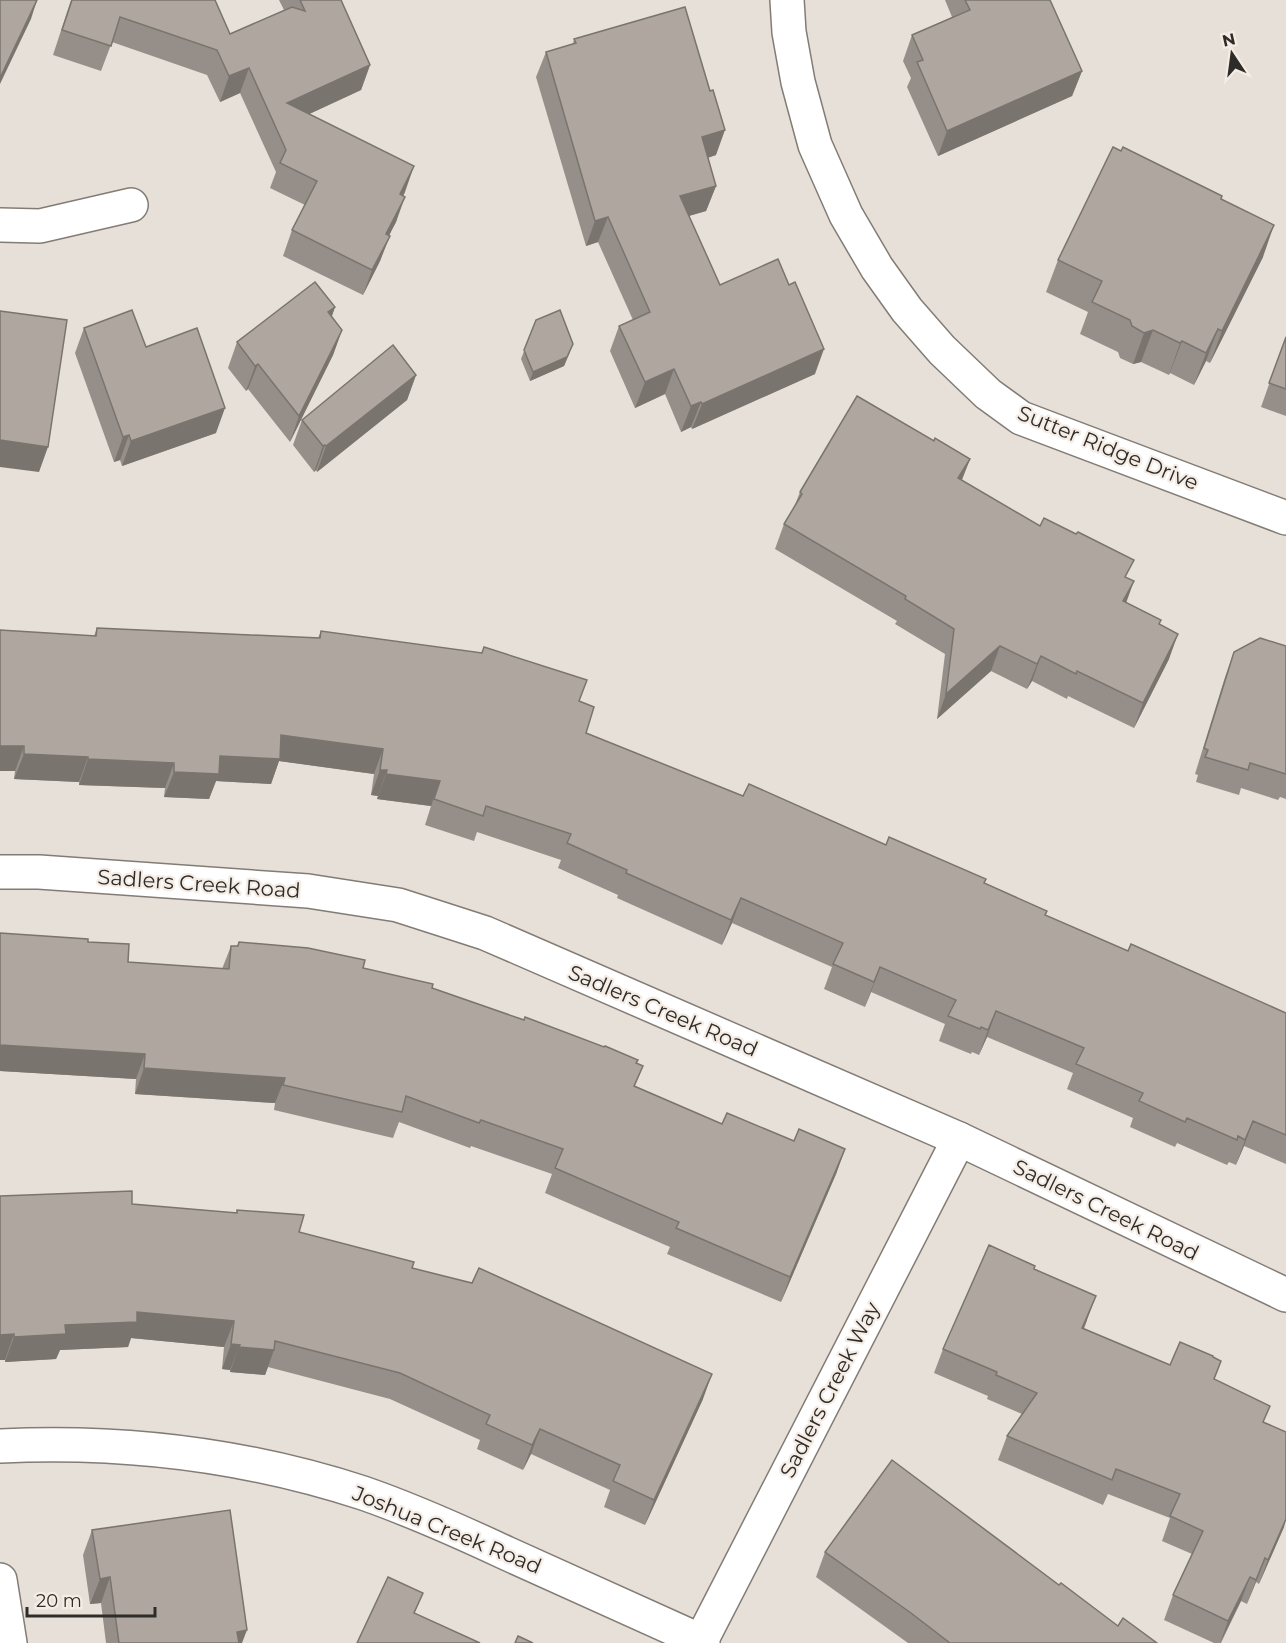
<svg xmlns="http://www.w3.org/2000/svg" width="1286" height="1643" viewBox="0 0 1286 1643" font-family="Montserrat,sans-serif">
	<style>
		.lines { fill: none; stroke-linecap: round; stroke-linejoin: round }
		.minor-casing { stroke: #837c75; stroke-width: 36 }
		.minor { stroke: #fff; stroke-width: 33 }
		.wall { fill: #968f89 }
		.shaded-wall { fill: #7a746f }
		.building { fill: #aea69f; stroke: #7a746f; stroke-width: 1.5 }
		.labels { text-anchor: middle; stroke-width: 4.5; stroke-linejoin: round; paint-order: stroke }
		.street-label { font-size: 21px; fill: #2e2c29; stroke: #f5ede5 }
	</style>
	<rect width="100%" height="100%" fill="#e7e0d8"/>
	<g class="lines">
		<!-- minor casing -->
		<g class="minor-casing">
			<g id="minor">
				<path d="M787,0L789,32L798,82L815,145L846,215L877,268L907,310L942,350L988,394L1021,418L1286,518"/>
				<path d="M0,225L40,226L131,205"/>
				<path d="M0,872H39L308,891L398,905L485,933L959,1139L1286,1295"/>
				<path d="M0,1446C123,1440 246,1455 363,1493C412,1510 459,1531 506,1553C571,1582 636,1611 701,1641L703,1643"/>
				<path d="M0,1580L10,1643"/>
				<path d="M701,1641L959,1139"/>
			</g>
		</g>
		<!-- minor -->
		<use href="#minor" class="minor"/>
	</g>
	<!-- wall -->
	<g class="wall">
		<path d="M71,0H215L230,34L284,10L279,0H341L370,65L361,90L309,114L405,192L403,196L396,222L389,235L380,261L363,295L283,256L292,230L305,205L270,188L276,172L240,93L220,102L207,75L112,42L101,71L53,55Z"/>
		<path d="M945,0H1050L1082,71L1072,96L938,156L907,87L911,78L903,61L912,35L952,17Z"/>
		<path d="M574,39L716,155L708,158L716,186L706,211L689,216L720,285L815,374L692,429L691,427L681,432L665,394L635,408L610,351L619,326L633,320L598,242L586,246L536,77L546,52L573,44Z"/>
		<path d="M1221,199L1263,257L1210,363L1206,361L1194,385L1170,373L1169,375L1141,362L1133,364L1120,358L1118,352L1080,334L1088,312L1046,292L1058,260Z"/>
		<path d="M335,307L332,316L342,330L333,355L290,442L248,389L246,391L228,368L237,342Z"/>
		<path d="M536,320L570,352L564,366L530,381L521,359Z"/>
		<path d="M84,328L146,347L216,433L122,466L120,460L114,462L75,353Z"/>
		<path d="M1286,336V416L1261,407Z"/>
		<path d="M416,375L407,400L317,472L316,470L314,472L293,445L302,420Z"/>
		<path d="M934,441L970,459L962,480L1127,578L1126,603L1159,624L1169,659L1134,728L1068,696L1067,699L1032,681L1027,689L991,671L937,719L945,654L895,624L897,621L775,549L784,524L793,510L800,492Z"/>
		<path d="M97,628L318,638L321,631L579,701L586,733L743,796L886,845L984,884L1047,911L1045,915L1128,951L1286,1013V1164L1244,1146L1236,1165L1229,1162L1227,1165L1177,1143L1175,1147L1130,1127L1133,1118L1067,1089L1073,1073L987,1037L979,1055L972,1052L971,1054L939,1041L945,1024L871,992L865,1007L824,989L832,967L732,923L722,945L617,898L618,895L558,868L561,860L477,832L474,841L425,825L431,806L377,799L378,796L371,795L374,774L279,761L271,784L216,781L209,799L164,797L165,788L79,785V782L14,779L15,771H0V630L94,636Z"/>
		<path d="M1286,646V799L1280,797L1278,800L1241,788L1239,795L1196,782L1198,775L1195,774L1225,677L1234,652Z"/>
		<path d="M0,933L62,938L88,942L128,962L222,969L231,946H237L239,942L363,968L432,988L637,1063L643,1066L635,1086L722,1124L794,1141L845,1149L836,1174L781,1302L667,1254L670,1247L545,1193L552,1174L471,1146L470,1148L399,1122L393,1138L274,1110L275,1103L135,1094L136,1079L0,1071Z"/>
		<path d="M0,1196L132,1204L236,1213L237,1210L299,1232L412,1268L703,1399L645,1525L604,1507L610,1490L531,1454L523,1470L477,1449L480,1440L390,1399L268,1367L265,1375L230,1372V1370L222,1369L224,1347L131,1338L128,1347L60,1350L56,1359L5,1362V1360H0Z"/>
		<path d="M1034,1269L1087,1320L1084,1329L1170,1365L1215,1379L1264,1423L1284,1527L1259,1584L1256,1582L1247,1604L1241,1601L1221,1643H1214L1164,1620L1173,1595L1192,1554L1162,1541L1170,1518L1108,1494L1103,1505L998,1460L1007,1436L1022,1414L987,1399L988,1396L934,1373L943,1349Z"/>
		<path d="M92,1530L242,1643H106L101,1603L90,1604L83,1555Z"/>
		<path d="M825,1552L1059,1585L1118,1626L1157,1643H908L816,1577Z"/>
	</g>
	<!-- shaded-wall -->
	<g class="shaded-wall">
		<path d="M37,0L31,19L0,84V78Z"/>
		<path d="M370,65L361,90L277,129L287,103Z"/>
		<path d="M249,68L240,93L220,102L229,76Z"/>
		<path d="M1082,71L1072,96L938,156L947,131Z"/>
		<path d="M725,130L716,155L692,162L702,137Z"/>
		<path d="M414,166L405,192L390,219L400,194Z"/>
		<path d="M716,186L706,211L671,221L680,196Z"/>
		<path d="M405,197L396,222L377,259L386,234Z"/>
		<path d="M608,217L598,242L586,246L595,221Z"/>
		<path d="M1274,225L1263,257L1210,363L1222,331Z"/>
		<path d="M390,236L380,261L363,295L372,270Z"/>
		<path d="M335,307L326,332L328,312Z"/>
		<path d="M1218,329L1206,361L1194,385L1206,353Z"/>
		<path d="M342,330L333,355L290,442L299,416Z"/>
		<path d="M1153,330L1141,362L1133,364L1144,333Z"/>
		<path d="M1182,341L1170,373L1169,375L1180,343Z"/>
		<path d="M573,344L564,366L530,381L533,372Z"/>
		<path d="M824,349L815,374L692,429L702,404Z"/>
		<path d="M258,364L248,389L246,391L255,366Z"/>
		<path d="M674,369L665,394L635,408L645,382Z"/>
		<path d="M416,375L407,400L317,472L326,446Z"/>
		<path d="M701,402L691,427L681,432L691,406Z"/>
		<path d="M225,408L216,433L122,466L131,441Z"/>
		<path d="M129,435L120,460L114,462L123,437Z"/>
		<path d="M0,440L48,447L39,472L0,467Z"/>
		<path d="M325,445L316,470L314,472L323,446Z"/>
		<path d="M970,459L960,484L958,478Z"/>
		<path d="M1134,581L1125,606L1123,601Z"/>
		<path d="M1178,634L1169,659L1134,728L1143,703Z"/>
		<path d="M1000,646L991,671L937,719L946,694Z"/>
		<path d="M1041,656L1032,681L1027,689L1037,664Z"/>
		<path d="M281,735L383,749L374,774L279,761L271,784L216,781L209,799L164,797L174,772Z"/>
		<path d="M0,746H24L15,771H0Z"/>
		<path d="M24,754L88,757L79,782L14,779Z"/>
		<path d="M88,759L174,763L165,788L79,785Z"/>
		<path d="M380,770H387L378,796L371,795Z"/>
		<path d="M386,774L440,781L431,806L377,799Z"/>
		<path d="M741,898L732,923L722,945L731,920Z"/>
		<path d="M880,967L871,992L865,1007L874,982Z"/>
		<path d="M996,1011L987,1037L979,1055L988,1030Z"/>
		<path d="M0,1045L145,1054L136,1079L0,1071Z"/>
		<path d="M144,1068L285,1078L275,1103L135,1094Z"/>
		<path d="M1253,1121L1244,1146L1236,1165L1245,1140Z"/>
		<path d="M845,1149L836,1174L781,1302L790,1277Z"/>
		<path d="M1096,1296L1087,1320L1073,1353L1082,1328Z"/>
		<path d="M137,1312L234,1321L224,1347L131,1338L128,1347L60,1350L56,1359L5,1362L14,1337L65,1325Z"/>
		<path d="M14,1334L5,1360H0V1335Z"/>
		<path d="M231,1344L240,1345L230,1370L222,1369Z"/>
		<path d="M239,1347L274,1350L265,1375L230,1372Z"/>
		<path d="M712,1374L703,1399L645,1525L654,1500Z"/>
		<path d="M540,1429L531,1454L523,1470L532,1445Z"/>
		<path d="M1286,1519L1284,1527L1259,1584L1268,1560Z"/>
		<path d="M1265,1558L1256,1582L1247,1604L1256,1580Z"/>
		<path d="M110,1577L101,1603L90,1604L100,1579Z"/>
		<path d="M1250,1577L1241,1601L1220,1643L1228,1621Z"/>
		<path d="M247,1630L242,1643H233L237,1632Z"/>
	</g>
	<!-- building -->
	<g class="building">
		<path d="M0,0H37L0,78Z"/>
		<path d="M72,0H215L230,34L292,7L305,11L300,0H341L370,65L287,103L414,166L400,194L405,197L386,234L390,236L372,270L292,230L317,181L280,163L286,150L249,68L229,76L217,50L120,17L111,46L62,30Z"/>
		<path d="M965,0H1050L1082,71L947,131L917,62L923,60L912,35L970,10Z"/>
		<path d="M685,7L710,91L713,90L725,130L702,137L716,186L680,196L720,285L778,259L789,285L795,282L824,349L702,404L701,402L691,406L674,369L645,382L619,326L650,312L608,217L595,221L546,52L576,43L574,39Z"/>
		<path d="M1113,147L1121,151L1123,147L1222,196L1221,199L1274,225L1222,331L1218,329L1206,353L1182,341L1180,343L1153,330L1144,333L1132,326L1130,320L1092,302L1102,281L1058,260Z"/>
		<path d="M315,282L335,307L328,312L342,330L299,416L258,364L255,366L237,342Z"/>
		<path d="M132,310L146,347L197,328L225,408L131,441L129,435L123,437L84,328Z"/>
		<path d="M560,310L573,344L567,357L533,372L524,350L536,320Z"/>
		<path d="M0,311L67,320L48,447L0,440Z"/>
		<path d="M1286,337V389L1269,383Z"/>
		<path d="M393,345L416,375L326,446L325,445L323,446L302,420Z"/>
		<path d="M857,396L934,441L935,438L970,459L958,478L1040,526L1044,518L1076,534L1078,532L1134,560L1125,577L1134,581L1123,601L1161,620L1159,624L1178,634L1143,703L1077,671L1076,674L1041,656L1037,664L1000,646L946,694L954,629L905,599L906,596L784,524L802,494L800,492Z"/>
		<path d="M97,628L320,638L321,631L482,653L484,647L587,680L579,701L594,707L586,733L743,796L749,784L886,845L889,837L986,879L984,883L1047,911L1045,915L1128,951L1131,944L1286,1013V1135L1253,1121L1245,1140L1238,1136L1237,1140L1187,1118L1185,1122L1139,1101L1143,1093L1076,1064L1084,1048L996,1011L988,1030L981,1027L980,1029L948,1016L956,1000L880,967L874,982L833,964L843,943L741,898L731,920L626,873L627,870L567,843L571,834L486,806L483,816L434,799L440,781L386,774L387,770H380L383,749L281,735L280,759L220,756L219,774L174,772V763L88,759V757L24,754V746H0V630L96,636Z"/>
		<path d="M1260,638L1286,646V774L1250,763L1248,770L1205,757L1208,750L1204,748L1234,652Z"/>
		<path d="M0,933L88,939V942L129,944L128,962L229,969L231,946H238L239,942L308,948L365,960L363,968L433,984L432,988L524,1020L525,1017L604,1047L605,1046L638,1060L636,1063L643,1066L634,1086L722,1124L727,1113L794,1141L799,1129L845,1149L790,1277L676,1228L679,1222L555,1168L563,1149L481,1120L479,1123L406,1096L402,1112L283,1085L285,1078L144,1068L145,1054L0,1045Z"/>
		<path d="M132,1191V1204L237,1213V1210L304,1215L299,1232L414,1262L412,1268L472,1283L479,1268L712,1374L654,1500L613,1481L620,1465L540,1429L532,1445L486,1424L490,1415L400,1373L275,1341L274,1350L239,1347L240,1345L231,1344L234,1321L137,1312V1322L65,1325L66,1334L14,1337V1334L0,1335V1196Z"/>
		<path d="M989,1245L1035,1266L1034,1269L1096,1296L1082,1328L1170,1365L1180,1342L1213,1356V1357L1221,1361L1214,1379L1270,1406L1263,1422L1286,1432V1519L1268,1560L1265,1558L1256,1580L1250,1577L1228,1621L1173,1595L1203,1531L1170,1516L1180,1494L1116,1469L1112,1480L1007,1436L1037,1393L996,1375L997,1372L943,1349Z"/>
		<path d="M892,1460L1059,1585L1061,1583L1118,1626L1123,1618L1157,1643H950L911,1613L825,1552Z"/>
		<path d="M230,1510L247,1630L237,1632L239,1643H119L110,1577L100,1579L92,1530Z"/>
		<path d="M388,1577L423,1593L414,1613L480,1643H357Z"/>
		<path d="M518,1636L533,1643H515Z"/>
	</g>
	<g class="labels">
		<!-- street labels -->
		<g class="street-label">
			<text transform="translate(1108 448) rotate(22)" y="7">Sutter Ridge Drive</text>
			<text transform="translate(199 884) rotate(4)" y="7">Sadlers Creek Road</text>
			<text transform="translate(663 1011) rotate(23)" y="7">Sadlers Creek Road</text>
			<text transform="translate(1106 1210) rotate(26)" y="7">Sadlers Creek Road</text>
			<text transform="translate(830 1390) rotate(-63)" y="7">Sadlers Creek Way</text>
			<text transform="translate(447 1530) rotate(22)" y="7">Joshua Creek Road</text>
		</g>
	</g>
	<!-- north arrow -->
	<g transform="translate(1232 54) rotate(347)" stroke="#f5ede5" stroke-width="4.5" paint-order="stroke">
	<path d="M0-4.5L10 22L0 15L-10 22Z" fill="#2e2c29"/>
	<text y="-9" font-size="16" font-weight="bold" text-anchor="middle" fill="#2e2c29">N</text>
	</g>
	<!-- scale -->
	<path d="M27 1607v9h128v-9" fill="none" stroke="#2e2c29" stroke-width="3"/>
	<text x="36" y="1607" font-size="18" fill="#2e2c29" stroke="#f5ede5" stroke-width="4.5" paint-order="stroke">20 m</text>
</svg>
